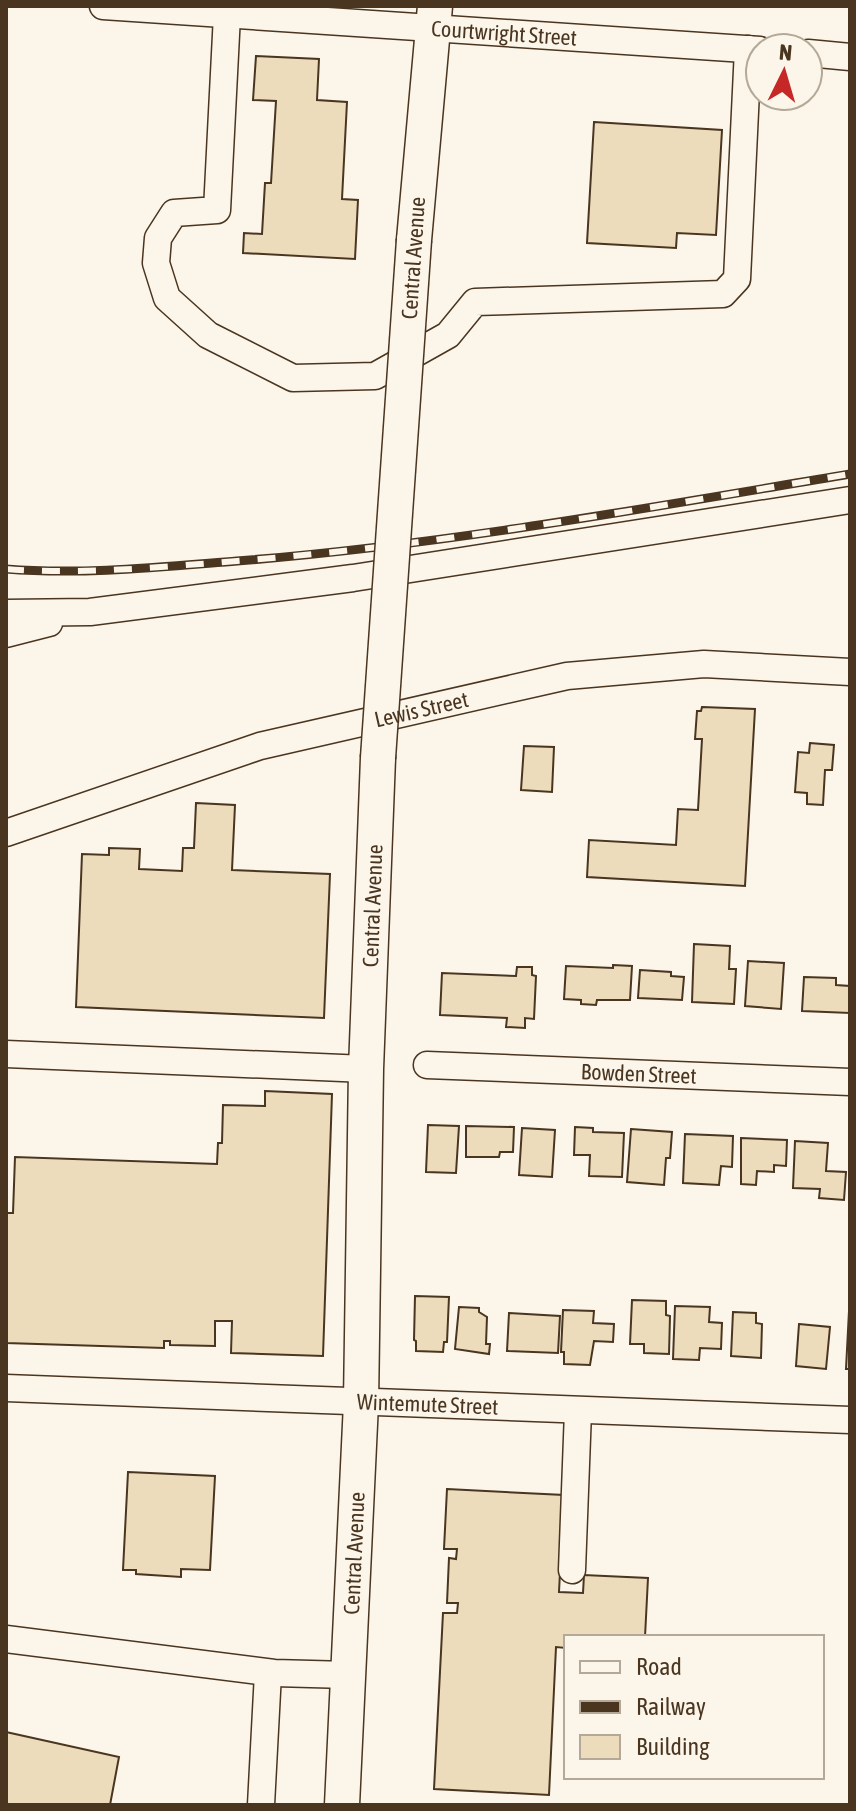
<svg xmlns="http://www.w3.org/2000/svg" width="856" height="1811" viewBox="0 0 856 1811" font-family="'Asap Condensed',sans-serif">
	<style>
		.building { fill: #ecdcbc; stroke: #4a3520; stroke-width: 2 }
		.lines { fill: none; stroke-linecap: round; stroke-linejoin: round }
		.minor-casing { stroke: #4a3520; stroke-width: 29 }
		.major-casing { stroke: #4a3520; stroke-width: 37 }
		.minor { stroke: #fbf6e9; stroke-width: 26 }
		.major { stroke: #fbf6e9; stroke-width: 34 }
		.rail-casing { stroke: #4a3520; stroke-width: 9 }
		.rail { stroke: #fbf6e9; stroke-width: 6; stroke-dasharray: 18; stroke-linecap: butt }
		.major-bridge-casing { stroke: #4a3520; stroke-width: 37; stroke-linecap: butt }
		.major-bridge { stroke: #fbf6e9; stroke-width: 34 }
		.labels { text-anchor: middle; stroke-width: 6; stroke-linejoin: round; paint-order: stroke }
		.street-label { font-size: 22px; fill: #4a3520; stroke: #fbf6e9 }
	</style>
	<rect width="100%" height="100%" fill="#fbf6e9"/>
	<!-- building -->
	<g class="building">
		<path d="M256,56L319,59L317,100L347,102L342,199L358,200L355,259L243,253L244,233L262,234L265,183H271L276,101L253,100Z"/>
		<path d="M594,122L722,130L716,235L677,233L676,248L587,243Z"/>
		<path d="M702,707L755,709L745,886L587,877L589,840L676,845L678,809L698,810L702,739H695L697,711H701Z"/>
		<path d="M810,743L834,745L832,770H825L823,805L807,804V793L795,792L798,752L809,753Z"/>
		<path d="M524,746L554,747L552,792L521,790Z"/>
		<path d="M196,803L235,805L232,870L330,874L324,1018L76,1007L82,854L109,855V848L140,849L139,869L182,871L183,848H194Z"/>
		<path d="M694,944L730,946L729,969H736L734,1004L692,1002Z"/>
		<path d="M748,961L784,963L781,1009L745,1006Z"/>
		<path d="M613,965L632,966L630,1000H597L596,1005L581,1004V1000L564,999L566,966L613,968Z"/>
		<path d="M517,967H532V975L536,976L534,1019L525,1018V1028L506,1027L507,1018L440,1015L442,973L516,976Z"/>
		<path d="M640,970L671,972V976L684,977L682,1000L638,998Z"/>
		<path d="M804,977L836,978V985L850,986V1013L802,1011Z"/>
		<path d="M265,1091L332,1094L323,1356L231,1353L232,1321H215V1346L170,1345V1341H164V1348L6,1343V1213H13L15,1157L217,1164L218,1143H222L223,1105L265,1106Z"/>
		<path d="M428,1125L459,1126L456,1173L426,1172Z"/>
		<path d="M466,1126L514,1127L513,1152H500L499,1157H466Z"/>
		<path d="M575,1127L593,1128V1132L624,1133L622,1177L589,1176L590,1155H574Z"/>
		<path d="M522,1128L555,1130L552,1177L519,1175Z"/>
		<path d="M631,1129L672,1132L670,1158H666L664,1185L627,1182Z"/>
		<path d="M685,1134L733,1136L732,1167L721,1166L719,1185L683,1183Z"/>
		<path d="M741,1138L787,1140L786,1166L774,1165V1172L757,1171L756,1185L741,1184Z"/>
		<path d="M795,1141L828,1143L826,1171L846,1172L844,1200L819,1198L820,1189L793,1188Z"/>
		<path d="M415,1296L449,1297L447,1342H444L443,1352L416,1351V1341L414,1340Z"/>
		<path d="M632,1300L666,1301V1315L670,1316L669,1354L644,1353V1344H630Z"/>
		<path d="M675,1306L710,1307L709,1322L722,1323L721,1349L700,1348L699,1360L673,1359Z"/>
		<path d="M459,1307L479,1308V1312L487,1317L486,1344H490L489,1354L455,1349Z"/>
		<path d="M563,1310L594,1311L593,1323L614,1324L613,1342L594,1341L590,1365L564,1364V1352H561Z"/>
		<path d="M849,1311H850V1369H846Z"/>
		<path d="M733,1312L756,1313V1323L762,1324L761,1358L731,1356Z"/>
		<path d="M509,1313L560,1316L558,1353L507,1351Z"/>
		<path d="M799,1324L830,1327L826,1369L796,1366Z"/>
		<path d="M128,1472L215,1476L210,1570L181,1569V1577L136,1574V1570H123Z"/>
		<path d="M447,1489L564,1495L559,1592L583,1593L584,1575L648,1578L645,1637H566V1648L556,1647L549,1795L434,1789L443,1613H457L458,1603H447L449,1558L456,1559L457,1549H444Z"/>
		<path d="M6,1732L119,1757L110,1805H6Z"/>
	</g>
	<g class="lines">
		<!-- minor casing -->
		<g class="minor-casing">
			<g id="minor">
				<path id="s1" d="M103,6L760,50"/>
				<path d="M227,15L217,210L174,213L158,238L156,263L167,298L208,335L293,378L375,376L448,335L475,302L723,294L737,279L748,49"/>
				<path d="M808,53L850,57"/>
				<path d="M6,613L90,612L353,578L850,500"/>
				<path d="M6,634L49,623"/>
				<path id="s2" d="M6,833L260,746L567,676L704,664L850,672"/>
				<path d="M6,1054L366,1069"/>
				<path id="s3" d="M427,1065L850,1082"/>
				<path id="s4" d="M6,1388L850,1420"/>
				<path d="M572,1570L578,1411"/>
				<path d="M6,1639L274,1673L348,1675"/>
				<path d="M261,1805L268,1673"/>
			</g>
		</g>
		<!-- major casing -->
		<g class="major-casing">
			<g id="major">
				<path d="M414,240L435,6"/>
				<path id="s5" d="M342,1805L361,1403L366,1069L378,758"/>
			</g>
		</g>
		<!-- minor -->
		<use href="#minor" class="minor"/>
		<!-- major -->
		<use href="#major" class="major"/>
		<!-- rail casing -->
		<g class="rail-casing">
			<path id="rail" d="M6,569C82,575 160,567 237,561C443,545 646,508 850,474"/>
		</g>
		<!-- rail -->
		<use href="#rail" class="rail"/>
		<!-- major-bridge casing -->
		<g class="major-bridge-casing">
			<path id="major-bridge" d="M378,758L414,240"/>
		</g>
		<!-- major-bridge -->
		<use href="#major-bridge" class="major-bridge"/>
	</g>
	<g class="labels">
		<!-- street labels -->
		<g class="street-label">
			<text dy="8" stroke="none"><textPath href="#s1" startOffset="402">Courtwright Street</textPath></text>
			<text transform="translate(413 258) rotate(-86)" y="8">Central Avenue</text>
			<text dy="8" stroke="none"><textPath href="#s2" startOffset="434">Lewis Street</textPath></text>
			<text dy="8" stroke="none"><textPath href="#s5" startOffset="900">Central Avenue</textPath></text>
			<text dy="8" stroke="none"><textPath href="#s3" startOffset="212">Bowden Street</textPath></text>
			<text dy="8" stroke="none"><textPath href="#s4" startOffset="422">Wintemute Street</textPath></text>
			<text dy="8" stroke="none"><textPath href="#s5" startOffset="252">Central Avenue</textPath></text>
		</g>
	</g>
	<!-- border -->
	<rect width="856" height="1811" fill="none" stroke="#4a3520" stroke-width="16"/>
	<!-- legend -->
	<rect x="564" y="1635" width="260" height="144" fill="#fbf6e9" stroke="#b4a999" stroke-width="2"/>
	<rect x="580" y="1661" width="40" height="12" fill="#fbf6e9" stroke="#b4a999" stroke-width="2"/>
	<text x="636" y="1675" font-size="24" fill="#4a3520">Road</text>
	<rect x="580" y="1701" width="40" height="12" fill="#4a3520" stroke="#b4a999" stroke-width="2"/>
	<text x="636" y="1715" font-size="24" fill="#4a3520">Railway</text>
	<rect x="580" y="1735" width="40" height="24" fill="#ecdcbc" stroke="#b4a999" stroke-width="2"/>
	<text x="636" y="1755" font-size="24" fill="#4a3520">Building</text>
	<!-- north arrow -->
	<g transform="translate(784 72) rotate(5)"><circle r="38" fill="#fbf6e9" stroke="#b4a999" stroke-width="2"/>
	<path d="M0-6L14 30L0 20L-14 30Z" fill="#c62828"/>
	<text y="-12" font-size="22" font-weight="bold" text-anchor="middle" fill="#4a3520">N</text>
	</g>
</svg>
